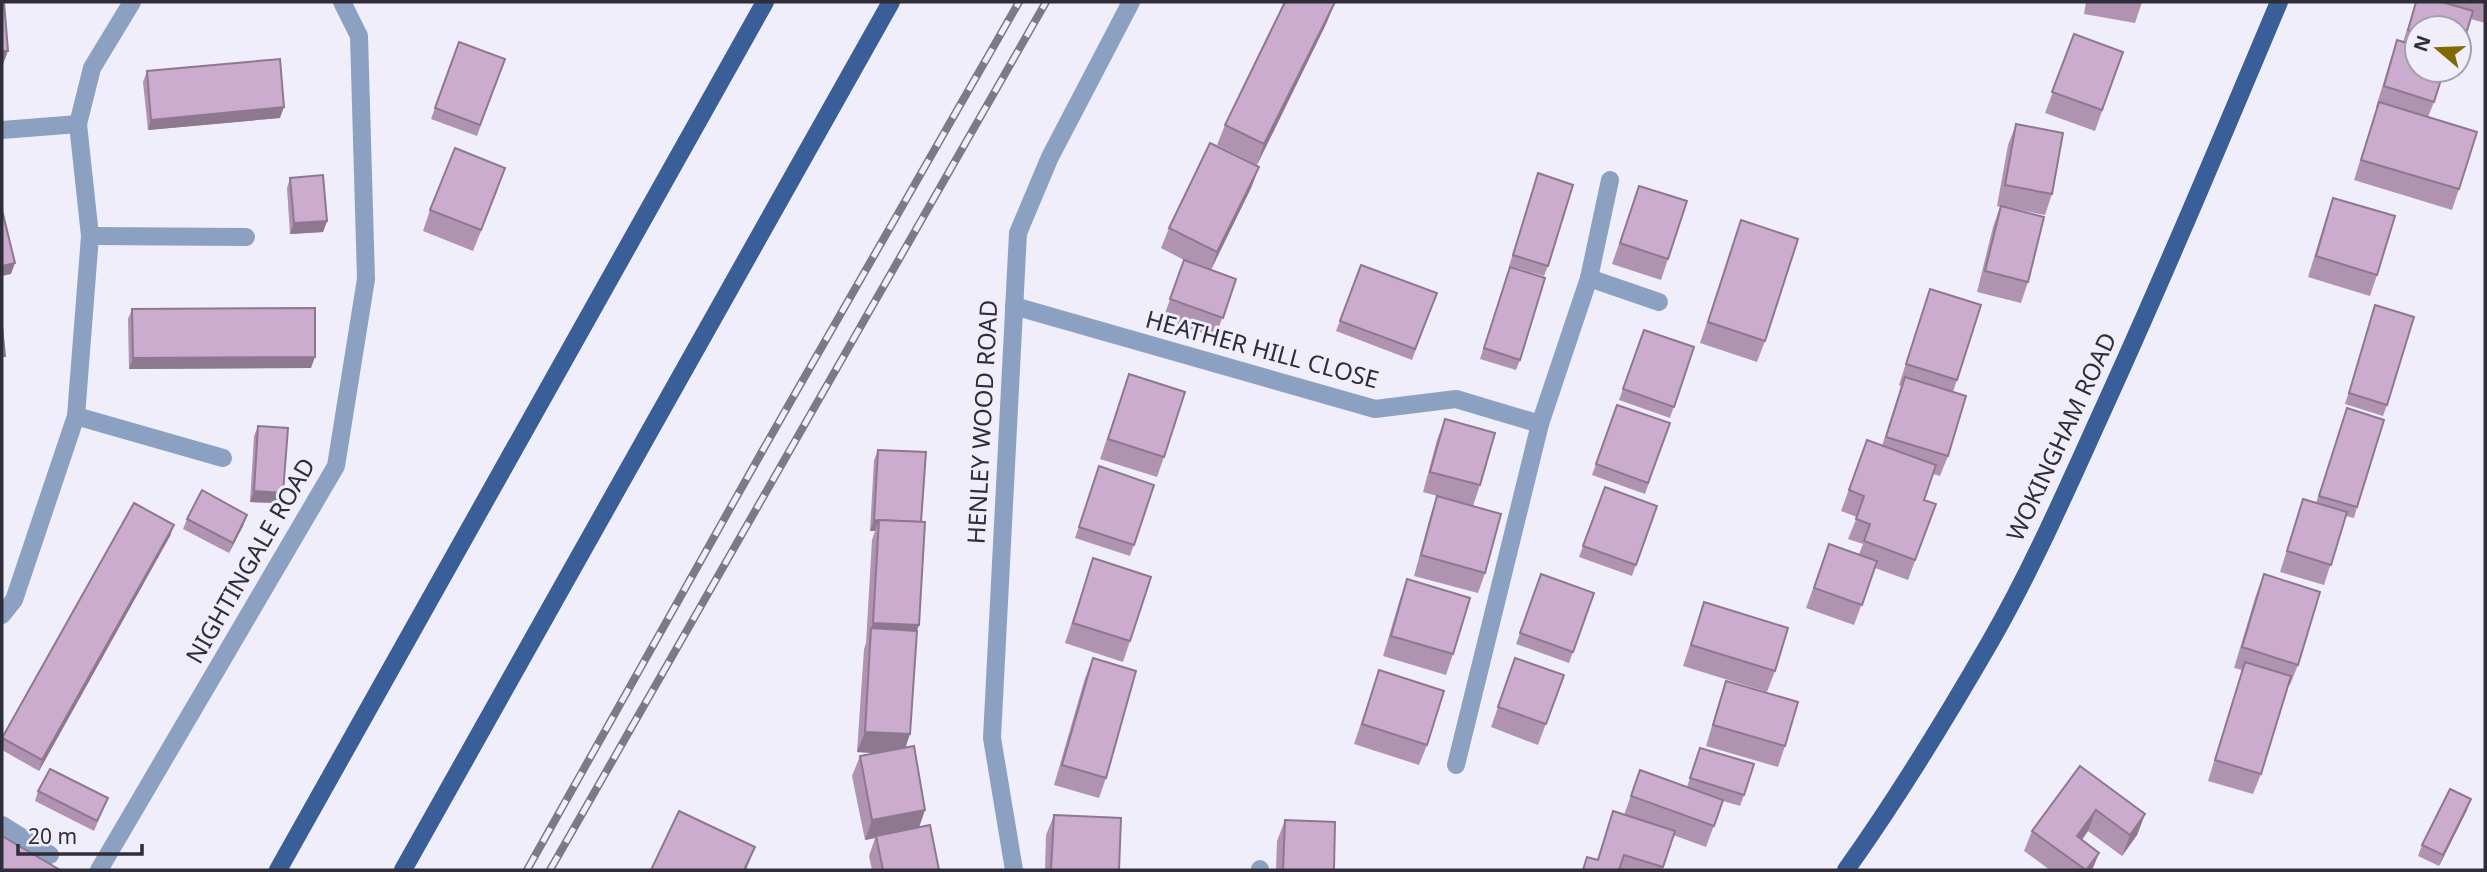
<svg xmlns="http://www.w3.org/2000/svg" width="2487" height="872" viewBox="0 0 2487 872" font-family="'Noto Sans',sans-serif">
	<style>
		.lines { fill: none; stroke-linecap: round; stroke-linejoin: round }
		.street { stroke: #8ca1c2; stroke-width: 18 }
		.primary { stroke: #3a5e97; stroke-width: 18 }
		.rail-casing { stroke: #7b7a85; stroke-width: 8 }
		.rail { stroke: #f0eefb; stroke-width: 5; stroke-dasharray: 16; stroke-linecap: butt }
		.wall { fill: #af93b1 }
		.shaded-wall { fill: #8e7890 }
		.building { fill: #cbabce; stroke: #8e7890; stroke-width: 2 }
		.labels { text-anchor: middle; stroke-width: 6; stroke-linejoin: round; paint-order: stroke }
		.street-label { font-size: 24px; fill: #2e2d38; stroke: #f0eefb }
	</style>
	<rect width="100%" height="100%" fill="#f0eefb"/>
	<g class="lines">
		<!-- street -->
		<g class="street">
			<path d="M2,130L78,124"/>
			<path d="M90,236L246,237"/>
			<path d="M1589,278L1659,302"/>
			<path d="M1014,306L1375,409L1456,399L1540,424L1589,278L1610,180"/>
			<path d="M76,416L223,458"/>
			<path d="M2,615L14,600L76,416L90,236L78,124L92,68L132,2"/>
			<path d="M1456,765L1540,424"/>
			<path d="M2,825L50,855"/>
			<path d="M99,870L336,466L366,279L359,36L342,2"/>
			<path d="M1014,870L992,738L1018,233L1050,157L1131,2"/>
			<path d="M1260,870V869"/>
		</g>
		<!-- primary -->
		<g class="primary">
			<path d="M278,870L765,2"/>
			<path d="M403,870L891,2"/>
			<path d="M1846,870C1898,797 1945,720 1990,642C2032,569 2066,491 2101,414C2163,278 2221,140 2279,2"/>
		</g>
		<!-- rail casing -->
		<g class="rail-casing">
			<g id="rail">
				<path d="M527,870L764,448L1019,2"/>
				<path d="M550,870L1046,2"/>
			</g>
		</g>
		<!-- rail -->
		<use href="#rail" class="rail"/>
	</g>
	<!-- wall -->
	<g class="wall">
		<path d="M2086,2H2142L2135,23L2084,14Z"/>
		<path d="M2416,2H2485V23L2471,19L2459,54V28H2417V70L2434,102L2428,117L2459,189L2452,210L2354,180L2377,107H2376L2390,61L2397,40L2403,42Z"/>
		<path d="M1327,22L1257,165L1217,145L1225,125Z"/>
		<path d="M2074,34L2123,52L2095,131L2045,113Z"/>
		<path d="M459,42L505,59L477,136L431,119Z"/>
		<path d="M147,71L280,118L148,130L143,82Z"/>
		<path d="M2016,124L2052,194L2045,215L2005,207L2028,282L2021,303L1977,292L1993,227L2000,207L1997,206L2008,145Z"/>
		<path d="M1259,167L1251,188L1211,269L1236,279L1215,338L1163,319L1184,260L1161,248L1169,228Z"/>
		<path d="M1538,173L1548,266L1544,276L1509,266Z"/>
		<path d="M290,178L327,221L323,232L290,234L287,188Z"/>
		<path d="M1639,186L1668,259L1661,280L1612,264Z"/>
		<path d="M498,189L473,251L423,231L430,210Z"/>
		<path d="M2333,198L2377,275L2370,296L2308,277L2326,218Z"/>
		<path d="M1741,220L1765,341L1757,362L1700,343Z"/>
		<path d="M1361,265L1437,293L1412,360L1336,331Z"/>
		<path d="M1506,278L1520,360L1516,370L1480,359Z"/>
		<path d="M1930,289L1957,380L1953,392L1948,456L1940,476L1933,474L1924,500L1936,504L1908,580L1875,568L1854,625L1806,608L1829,544L1859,554L1863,544L1848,539L1857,517L1841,511L1867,440L1882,446L1901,386L1899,385Z"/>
		<path d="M2375,305L2387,405L2383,416L2345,404Z"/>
		<path d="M132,309L311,368L129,369L128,319Z"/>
		<path d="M1644,330L1694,347L1670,418L1619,400Z"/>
		<path d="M1129,374L1164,457L1157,477L1100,459Z"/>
		<path d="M1617,405L1670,423L1645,494L1592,475Z"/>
		<path d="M2347,408L2357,507L2354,518L2346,516L2324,585L2280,572L2303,499L2316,503Z"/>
		<path d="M1445,419L1480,485L1473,506L1423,492L1437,440Z"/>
		<path d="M258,426L279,503L250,502L254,436Z"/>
		<path d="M878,450L921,522L917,631L906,747L925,810L919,827L939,870H872L869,856L875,838L865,840L852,776L860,756L874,753L857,752L864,649L866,643L872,540L875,531H870L874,460Z"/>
		<path d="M1099,466L1154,485L1130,556L1075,538Z"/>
		<path d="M1605,487L1657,506L1632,576L1579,557Z"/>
		<path d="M1437,496L1485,573L1478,593L1414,576L1430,517Z"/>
		<path d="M187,519L243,526L229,553L183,529Z"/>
		<path d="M174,525L170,536L39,771L2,750V738Z"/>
		<path d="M1093,558L1130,641L1123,662L1065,643Z"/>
		<path d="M1541,574L1594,593L1569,663L1516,644Z"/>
		<path d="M2264,574L2298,665L2290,685H2288L2261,774L2253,794L2208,781L2242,670L2234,668L2256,595Z"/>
		<path d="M1407,579L1453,654L1446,675L1383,656L1400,599Z"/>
		<path d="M1704,602L1775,671L1767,692L1683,666Z"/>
		<path d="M1093,658L1106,778L1099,798L1054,785L1085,678Z"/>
		<path d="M1515,658L1564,675L1538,745L1491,727Z"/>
		<path d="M1379,670L1427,745L1419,765L1354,744Z"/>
		<path d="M1726,681L1785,746L1778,767L1706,746L1719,702Z"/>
		<path d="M1700,748L1744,795L1740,806L1723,801L1706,847L1673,835L1662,870H1582L1587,857L1597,860L1613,811L1624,815L1640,770L1687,787Z"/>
		<path d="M2080,766L2145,814L2137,835L2122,856L2088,831L2082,840L2099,853L2092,870H2050L2024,851L2032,831Z"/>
		<path d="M38,791L108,798L94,831L35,801Z"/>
		<path d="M2467,810L2439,866L2418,856L2422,845Z"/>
		<path d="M1054,815L1119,870H1045L1046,835Z"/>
		<path d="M1285,820L1334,870H1276L1277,841Z"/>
	</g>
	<!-- shaded-wall -->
	<g class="shaded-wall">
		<path d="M1335,2L1327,22L1257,165L1264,144Z"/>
		<path d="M2,51H8L2,67Z"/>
		<path d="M284,107L280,118L148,130L151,120Z"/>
		<path d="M1259,167L1251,188L1210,272L1217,252Z"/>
		<path d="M327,221L323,232L290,234L294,223Z"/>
		<path d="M15,263L11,274L2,276V266Z"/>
		<path d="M315,357L311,368L129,369L133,358Z"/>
		<path d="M254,491L283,493L279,503L250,502Z"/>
		<path d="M247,515L243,526L229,553L233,543Z"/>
		<path d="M874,520H879L875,531H870Z"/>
		<path d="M174,525L170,536L39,771L42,760Z"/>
		<path d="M873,623L919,625L911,646L871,628L865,643Z"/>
		<path d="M865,732L910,734L903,755L857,752Z"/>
		<path d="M2471,799L2467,810L2439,866L2443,855Z"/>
		<path d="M925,810L918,830L876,836L875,838L865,840L872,820Z"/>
		<path d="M2096,810L2088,831L2069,857L2077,836Z"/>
		<path d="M2145,814L2137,835L2122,856L2130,835Z"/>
		<path d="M755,847L746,870H744Z"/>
		<path d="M2099,853L2092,870H2086Z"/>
	</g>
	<!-- building -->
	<g class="building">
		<path d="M2,2H4L8,51H2Z"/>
		<path d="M1285,2H1335L1264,144L1225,125Z"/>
		<path d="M2416,2H2442L2473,11L2462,47L2459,46V28H2417V33L2408,30Z"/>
		<path d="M2074,34L2123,52L2102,110L2052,92Z"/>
		<path d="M2397,40L2417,46V70H2444L2434,102L2384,86Z"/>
		<path d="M459,42L505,59L480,125L435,108Z"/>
		<path d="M280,59L284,107L151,120L147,71Z"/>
		<path d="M2379,102L2477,132L2459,189L2361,160Z"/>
		<path d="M2016,124L2063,133L2052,194L2005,185Z"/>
		<path d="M1210,143L1259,167L1217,252L1169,228Z"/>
		<path d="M455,148L505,168L481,230L430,210Z"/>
		<path d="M1538,173L1573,185L1548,266L1513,255Z"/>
		<path d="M323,175L327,221L294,223L290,178Z"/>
		<path d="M1639,186L1687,201L1668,259L1620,243Z"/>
		<path d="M2333,198L2395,216L2377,275L2316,256Z"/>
		<path d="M2001,206L2044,217L2028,282L1985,271Z"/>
		<path d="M2,210L15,263L2,266Z"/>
		<path d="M1741,220L1798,239L1765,341L1708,322Z"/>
		<path d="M1184,260L1236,279L1223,318L1170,299Z"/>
		<path d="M1361,265L1437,293L1415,349L1340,321Z"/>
		<path d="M1510,267L1545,278L1520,360L1484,348Z"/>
		<path d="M1930,289L1981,305L1957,380L1906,364Z"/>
		<path d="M2375,305L2414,317L2387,405L2349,393Z"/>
		<path d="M315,308V357L133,358L132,309Z"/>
		<path d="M2,326L5,356H2Z"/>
		<path d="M1644,330L1694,347L1674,407L1623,389Z"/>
		<path d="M1129,374L1185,392L1164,457L1108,439Z"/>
		<path d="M1905,377L1966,396L1948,456L1886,437Z"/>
		<path d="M1617,405L1670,423L1648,483L1596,464Z"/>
		<path d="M2347,408L2384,420L2357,507L2319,496Z"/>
		<path d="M1445,419L1495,433L1480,485L1430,472Z"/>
		<path d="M258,426L288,428L283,493L254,491Z"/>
		<path d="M1867,440L1936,465L1924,500L1936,504L1915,560L1864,541L1870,524L1856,519L1864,496L1849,490Z"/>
		<path d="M878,450L926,452L921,522L874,520Z"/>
		<path d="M1099,466L1154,485L1134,545L1079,527Z"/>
		<path d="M1605,487L1657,506L1636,565L1583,546Z"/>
		<path d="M202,490L247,515L233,543L187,519Z"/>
		<path d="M1437,496L1501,514L1485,573L1421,555Z"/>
		<path d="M2303,499L2347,512L2331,565L2287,551Z"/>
		<path d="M134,503L174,525L42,760L2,738Z"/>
		<path d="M879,520L925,522L919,625L873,623Z"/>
		<path d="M1829,544L1877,561L1862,605L1814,588Z"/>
		<path d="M1093,558L1151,577L1130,641L1073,623Z"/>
		<path d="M1541,574L1594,593L1573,652L1520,633Z"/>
		<path d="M2264,574L2320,592L2298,665L2242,647Z"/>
		<path d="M1407,579L1470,598L1453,654L1391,636Z"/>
		<path d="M1704,602L1788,628L1775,671L1691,645Z"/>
		<path d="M871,628L917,631L910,734L865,732Z"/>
		<path d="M1093,658L1136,671L1106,778L1062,765Z"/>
		<path d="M1515,658L1564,675L1546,724L1498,707Z"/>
		<path d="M2245,662L2291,676L2261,774L2215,760Z"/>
		<path d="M1379,670L1444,691L1427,745L1362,724Z"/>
		<path d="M1726,681L1798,702L1785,746L1713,725Z"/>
		<path d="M914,746L925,810L872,820L860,756Z"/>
		<path d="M1700,748L1754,764L1744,795L1690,778Z"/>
		<path d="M2080,766L2145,814L2130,835L2096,810L2077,836L2099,853L2086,870L2032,831Z"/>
		<path d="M50,769L108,798L97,821L38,791Z"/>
		<path d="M1640,770L1723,800L1714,826L1631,796Z"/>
		<path d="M2450,789L2471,799L2443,855L2422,845Z"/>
		<path d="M679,811L755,847L744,870H651Z"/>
		<path d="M1613,811L1675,831L1663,867L1624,855L1619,870H1583L1587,857L1598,860Z"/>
		<path d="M1054,815L1121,818L1119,870H1051Z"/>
		<path d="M1285,820L1335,822L1334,870H1283Z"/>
		<path d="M930,825L939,870H883L876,836Z"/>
		<path d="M2,836L60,870H2Z"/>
	</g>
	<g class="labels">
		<!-- street labels -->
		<g class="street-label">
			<text transform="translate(1262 350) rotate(15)" y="8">HEATHER HILL CLOSE</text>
			<text transform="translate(983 422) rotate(-87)" y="8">HENLEY WOOD ROAD</text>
			<text transform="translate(2062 437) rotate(-65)" y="8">WOKINGHAM ROAD</text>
			<text transform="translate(251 561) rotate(-60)" y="8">NIGHTINGALE ROAD</text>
		</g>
	</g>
	<!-- border -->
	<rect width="2487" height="872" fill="none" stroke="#2e2d38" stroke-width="7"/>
	<!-- north arrow -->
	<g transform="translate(2438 49) rotate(289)"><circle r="33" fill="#f0eefb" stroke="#a2a1ad" stroke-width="2"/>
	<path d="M0-5L12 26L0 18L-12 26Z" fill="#836902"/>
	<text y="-10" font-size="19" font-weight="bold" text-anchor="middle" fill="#2e2d38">N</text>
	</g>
	<!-- scale -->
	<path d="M18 844v10h124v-10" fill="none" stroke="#2e2d38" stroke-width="3.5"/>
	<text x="28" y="844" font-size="21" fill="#2e2d38" stroke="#f0eefb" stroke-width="5" paint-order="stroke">20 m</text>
</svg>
